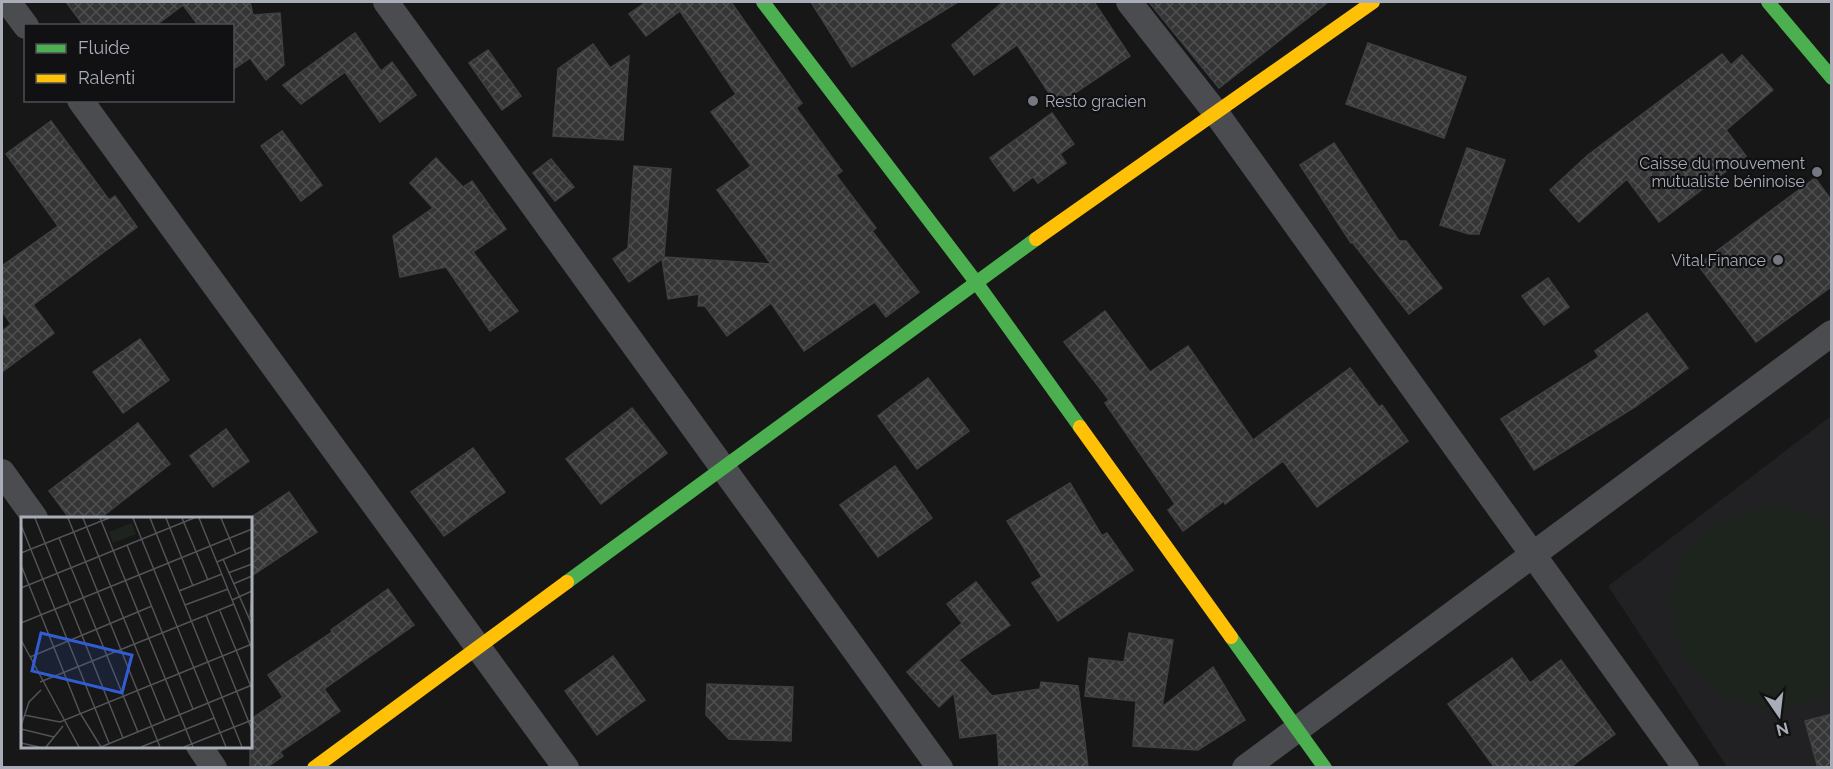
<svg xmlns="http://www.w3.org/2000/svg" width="1833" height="769" viewBox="0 0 1833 769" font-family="Raleway,sans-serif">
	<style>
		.built { fill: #212123 }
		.park { fill: #1d241e }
		.building { fill: url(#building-cross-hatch); stroke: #3f4043; stroke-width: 1.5 }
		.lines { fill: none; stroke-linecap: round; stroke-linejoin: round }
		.street { stroke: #4b4c50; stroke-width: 26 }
		.fast { stroke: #4caf50; stroke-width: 14 }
		.slow { stroke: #ffc107; stroke-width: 14 }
		.poi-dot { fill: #757880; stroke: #111113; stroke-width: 2 }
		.labels { text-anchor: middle; stroke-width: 4.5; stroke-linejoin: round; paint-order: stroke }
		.poi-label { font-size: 16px; fill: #a8adb8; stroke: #111113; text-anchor: end }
		.inset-road { fill: none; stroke: #515357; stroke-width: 1.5 }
		.view { fill: #325cd3; fill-opacity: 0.15; stroke: #325cd3; stroke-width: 3 }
		.inset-edge { fill: none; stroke: #a8adb8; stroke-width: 3 }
	</style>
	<defs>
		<pattern id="building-cross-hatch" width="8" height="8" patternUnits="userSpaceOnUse" patternTransform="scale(1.5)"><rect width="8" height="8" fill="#353536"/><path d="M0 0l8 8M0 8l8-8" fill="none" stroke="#4f5051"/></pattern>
	</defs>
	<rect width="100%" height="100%" fill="#171717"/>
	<!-- built -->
	<path class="built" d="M1831,416V767H1727L1608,586Z"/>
	<!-- park -->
	<path class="park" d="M1775,506C1796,508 1813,513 1831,524L1832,692C1676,769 1593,525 1775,506Z"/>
	<!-- building -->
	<g class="building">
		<path d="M66,2H250L253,15L280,13L284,65L266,80L250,58L232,70V26H199L183,5L155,26H84Z"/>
		<path d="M646,2H731L802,103L796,108L842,171L836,175L876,228L872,231L919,292L886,317L875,302L804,351L771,303L727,336L705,306H698L699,294L668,299L662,259L629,282L613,259L628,248L634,166L671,169L664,257L771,264L717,190L751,166L711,112L736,94L680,11L646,36L629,14Z"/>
		<path d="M811,2H958L852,67Z"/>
		<path d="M1003,2H1094L1130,56L1057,105L1017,45L974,75L952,45Z"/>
		<path d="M1149,2H1328L1219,88Z"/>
		<path d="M355,33L381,71L392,62L416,95L380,122L345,72L301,104L283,85Z"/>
		<path d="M1368,43L1466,77L1444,138L1346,104Z"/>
		<path d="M593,44L610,68L629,56L623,140L553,136L558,69Z"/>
		<path d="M488,50L521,96L502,110L469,63Z"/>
		<path d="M1722,54L1731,65L1742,55L1773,90L1726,130L1746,156L1659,222L1627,179L1579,222L1550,190L1588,155Z"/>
		<path d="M1052,113L1074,144L1060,154L1066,163L1038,183L1033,177L1014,191L990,158Z"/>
		<path d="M51,121L109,200L115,196L137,227L33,305L54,333L2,372V331L11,324L2,311V266L58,226L6,154Z"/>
		<path d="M282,131L322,185L301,201L261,146Z"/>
		<path d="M1334,143L1399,241H1406L1442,288L1409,314L1352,242L1351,243L1300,165Z"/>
		<path d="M1467,148L1505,160L1479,234H1469L1440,225Z"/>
		<path d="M436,158L463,187L472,181L506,229L473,252L518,311L490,331L446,267L400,277L393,236L433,208L410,183Z"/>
		<path d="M551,159L574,187L555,201L533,173Z"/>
		<path d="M1815,178L1832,201V286L1756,342L1698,265Z"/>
		<path d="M1548,278L1569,307L1544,325L1522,296Z"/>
		<path d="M1105,311L1150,372L1188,346L1253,440L1350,368L1379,407L1382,405L1408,441L1317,507L1283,461L1225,504L1224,501L1183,531L1168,510L1175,504L1105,403L1109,400L1064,342Z"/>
		<path d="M1647,313L1688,368L1635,407L1534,470L1501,419L1599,357L1595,351Z"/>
		<path d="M140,339L169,380L123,413L93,372Z"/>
		<path d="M928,378L969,431L917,469L878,416Z"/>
		<path d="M632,408L667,453L601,504L566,459Z"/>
		<path d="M138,423L170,464L99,519H70L49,491Z"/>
		<path d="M226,429L249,461L213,487L190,456Z"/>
		<path d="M473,448L505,492L444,536L411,492Z"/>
		<path d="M895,466L932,518L878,557L840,505Z"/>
		<path d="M1070,483L1102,536L1107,533L1133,570L1058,621L1032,583L1042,577L1007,521Z"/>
		<path d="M289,492L317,532L250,577V518Z"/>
		<path d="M976,582L1010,625L959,660L992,696L1040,689L1041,682L1078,686L1088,767L999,768L997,733L960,738L954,693L939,707L907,672L962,623L947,604Z"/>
		<path d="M388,589L414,625L324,689L340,711L280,752L283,756L266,768H250V720L283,697L268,675L332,632L331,630Z"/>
		<path d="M1129,633L1173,640L1162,707L1213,667L1245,720L1198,750L1133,746L1136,701L1085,696L1089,658L1124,662Z"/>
		<path d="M613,656L645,700L597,735L565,691Z"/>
		<path d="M1512,658L1530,683L1561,660L1615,734L1569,768H1495L1448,704Z"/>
		<path d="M707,684L793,687L791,741L729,739L706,715Z"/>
		<path d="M1832,714V768H1818L1805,721Z"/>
	</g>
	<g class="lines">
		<!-- street -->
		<g class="street">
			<path d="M8,2L26,26"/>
			<path d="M386,2L940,768"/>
			<path d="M1129,2L1216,113L1686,768"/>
			<path d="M80,100L566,768"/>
			<path d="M2,472L35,518"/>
			<path d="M199,746L214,768"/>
			<path d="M1245,768L1832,333"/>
		</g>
		<!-- fast -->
		<g class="fast">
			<path d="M763,2L976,282L1080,427"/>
			<path d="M1768,2L1832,78"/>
			<path d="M567,582L1036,239"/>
			<path d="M1231,637L1325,768"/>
		</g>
		<!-- slow -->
		<g class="slow">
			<path d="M1036,239L1373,2"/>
			<path d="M1080,427L1231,637"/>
			<path d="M314,768L567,582"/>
		</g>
	</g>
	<!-- markers -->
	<g class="poi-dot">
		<circle cx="1033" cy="101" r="6"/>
		<circle cx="1817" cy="172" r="6"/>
		<circle cx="1778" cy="260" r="6"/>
	</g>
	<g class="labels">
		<!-- poi labels -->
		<g class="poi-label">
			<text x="1045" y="107" text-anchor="start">Resto gracien</text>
			<text x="1805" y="169">Caisse du mouvement<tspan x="1805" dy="18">mutualiste béninoise</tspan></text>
			<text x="1766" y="266">Vital Finance</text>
		</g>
	</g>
	<!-- overview -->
	<g transform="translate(21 517)">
		<rect width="231" height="231" fill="#171717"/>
		<path d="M111,6L115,17L92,26L88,15Z" fill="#1d241e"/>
		<path class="inset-road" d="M14,1L102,221M47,1L139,230M62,1L144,203M79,1L172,230M112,1L205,230M129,1L221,230M145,1L172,69M161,1L187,63M178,1L231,132M200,1L215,37M0,8L88,226M38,21L117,215M106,28L172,192M0,36L88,1M202,42L231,108M196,45L231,30M0,48L59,196L80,230M207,56L231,47M212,67L231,59M0,71L173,1M158,74L201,57M211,83L231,74M164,88L207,72M199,94L231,172M185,98L231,213M229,100L231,75M0,106L231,12M0,123L58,230M9,140L131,89M19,165L213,87M3,198L39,205L231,127M0,209L8,185L20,173M0,212L33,220M0,226L18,230M25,230L42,209M80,230L231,168M120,230L193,201M163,230L231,203"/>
		<path class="view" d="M20,116L111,138L101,176L11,154Z"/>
		<rect width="231" height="231" class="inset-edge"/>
	</g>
	<!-- border -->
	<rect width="1833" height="769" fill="none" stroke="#a8adb8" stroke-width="6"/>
	<!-- legend -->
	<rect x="24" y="24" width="210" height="78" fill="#111113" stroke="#4d4f55" stroke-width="1.5"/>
	<rect x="36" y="44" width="30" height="9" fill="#4caf50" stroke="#4d4f55" stroke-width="1.5"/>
	<text x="78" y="54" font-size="18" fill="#a8adb8">Fluide</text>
	<rect x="36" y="74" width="30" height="9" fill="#ffc107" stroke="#4d4f55" stroke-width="1.5"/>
	<text x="78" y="84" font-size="18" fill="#a8adb8">Ralenti</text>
	<!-- north arrow -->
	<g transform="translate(1779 715) rotate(166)" stroke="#111113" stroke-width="4.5" paint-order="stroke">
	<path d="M0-4.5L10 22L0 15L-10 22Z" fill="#a8adb8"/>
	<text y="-9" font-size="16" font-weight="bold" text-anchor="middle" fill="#a8adb8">N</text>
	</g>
</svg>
